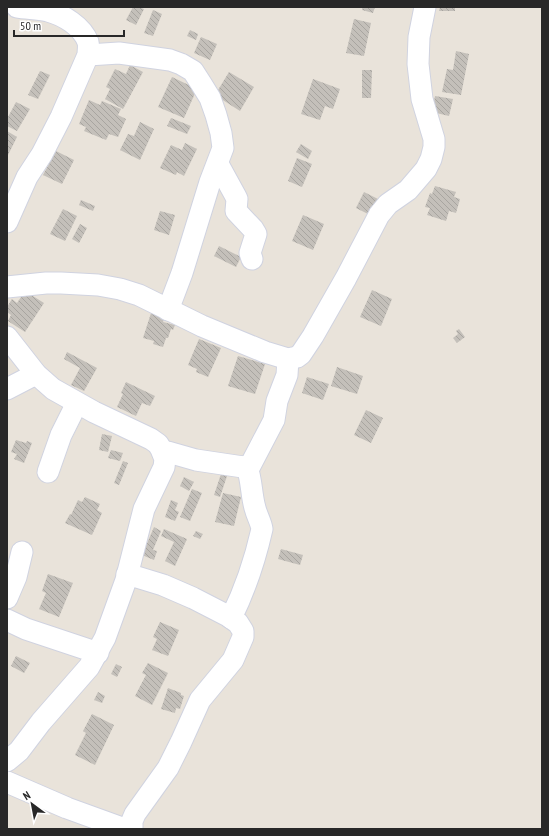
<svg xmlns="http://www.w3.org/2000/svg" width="549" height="836" viewBox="0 0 549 836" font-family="'PT Sans Narrow',sans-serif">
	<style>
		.building { fill: url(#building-back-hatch) }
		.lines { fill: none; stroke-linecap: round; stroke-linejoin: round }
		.minor-casing { stroke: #d0d3e0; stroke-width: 23 }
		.minor { stroke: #fff; stroke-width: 21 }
	</style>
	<defs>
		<pattern id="building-back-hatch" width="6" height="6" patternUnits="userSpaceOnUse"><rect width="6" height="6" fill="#c4c0ba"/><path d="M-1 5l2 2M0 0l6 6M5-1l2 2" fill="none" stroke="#a8a5a0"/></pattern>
	</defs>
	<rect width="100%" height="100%" fill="#e9e3da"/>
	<!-- building -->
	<g class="building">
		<path d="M133,7H139L144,9L136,25L126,20Z"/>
		<path d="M363,7H375L373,13L362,10Z"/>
		<path d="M440,7H455V11H439Z"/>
		<path d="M153,10L162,14L153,36L144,33Z"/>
		<path d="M354,19L371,23L364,56L346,53Z"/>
		<path d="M190,30L198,34L196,40L187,36Z"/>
		<path d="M201,37L217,44L210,60L194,53Z"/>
		<path d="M456,51L469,54L461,95L442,92L447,69L453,70Z"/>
		<path d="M130,65L143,72L123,109L105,99L110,89L106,87L115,69L126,74Z"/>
		<path d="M362,70H372L371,98H362Z"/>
		<path d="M40,71L50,75L38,99L28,95Z"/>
		<path d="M229,72L254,87L240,111L215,95Z"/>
		<path d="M172,77L197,89L184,118L158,107Z"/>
		<path d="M313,79L340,89L333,109L325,106L320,120L301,114Z"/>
		<path d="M435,96L453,99L449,116L432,112Z"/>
		<path d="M89,100L100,105L102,101L121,109L118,115L126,119L118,137L109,134L106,140L84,131L86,127L79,124Z"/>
		<path d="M16,102L30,109L17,131L7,126V119Z"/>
		<path d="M171,118L191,126L187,134L167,126Z"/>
		<path d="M140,122L154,129L140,160L120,150L128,134L134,136Z"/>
		<path d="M7,131L17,137L7,157Z"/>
		<path d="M185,143L197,149L184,176L177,172L176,175L160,168L171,145L182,150Z"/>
		<path d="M301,144L312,151L308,159L296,152Z"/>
		<path d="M56,151L74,160L62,184L43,175Z"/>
		<path d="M297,158L312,164L302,187L288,181Z"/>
		<path d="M435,186L456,192L454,197L460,199L456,213L449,211L446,221L427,215L430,208L425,207L430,193L432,194Z"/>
		<path d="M364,192L382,201L374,217L356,208Z"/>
		<path d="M81,200L95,206L93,211L79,205Z"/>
		<path d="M63,209L77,216L65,241L50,234Z"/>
		<path d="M160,211L175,215L169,235L154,230Z"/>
		<path d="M303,215L324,224L313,250L292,241Z"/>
		<path d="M80,224L87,228L79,243L72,239Z"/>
		<path d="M219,246L241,257L236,267L214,256Z"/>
		<path d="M372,290L392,299L381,326L360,317Z"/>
		<path d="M25,291L44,303L25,332L8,321L11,315L7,312V307L12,299L17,303Z"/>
		<path d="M152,310L166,314L163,322L175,325L173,330L171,329L168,338H166L163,347L153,344L154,341L143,338Z"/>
		<path d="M459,329L465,337L457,343L453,338L458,334L456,331Z"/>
		<path d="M199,339L221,348L208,377L196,372L197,369L188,365Z"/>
		<path d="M67,352L97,368L84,391L71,385L80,368L64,359Z"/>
		<path d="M238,356L265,364L255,394L228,386Z"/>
		<path d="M337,367L363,376L357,394L331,386Z"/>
		<path d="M307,377L329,384L323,400L302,393Z"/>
		<path d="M126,382L155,396L150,406L142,403L136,416L117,407L123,394L121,393Z"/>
		<path d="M366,410L383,418L371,443L354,435Z"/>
		<path d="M102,434L112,436L108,452L99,450Z"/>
		<path d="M16,440L26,443L27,441L32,443L24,463L14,459L17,454L11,452Z"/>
		<path d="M111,450L123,453L120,461L108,458Z"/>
		<path d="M123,461L128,463L119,485L114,483Z"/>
		<path d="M221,474L227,476L220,497L214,495Z"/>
		<path d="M184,477L194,482L189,491L180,486Z"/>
		<path d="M192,489L202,493L190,521L180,517Z"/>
		<path d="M223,493L241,497L234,526L215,522Z"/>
		<path d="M85,497L100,504L97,510L102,513L92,535L65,523L70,514L71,515L78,500L82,502Z"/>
		<path d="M171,500L178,503L175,510L179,512L175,521L165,517Z"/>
		<path d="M154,527L161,531L153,550L157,551L154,560L142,555Z"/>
		<path d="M164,529L187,539L175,566L165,561L174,542L161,536Z"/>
		<path d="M196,531L203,534L200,539L193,536Z"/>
		<path d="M281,549L303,555L300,565L278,559Z"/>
		<path d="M48,574L73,583L59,617L39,609L46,593L42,591Z"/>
		<path d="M160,622L179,630L168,656L152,650L157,639L153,637Z"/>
		<path d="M16,656L30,663L24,673L11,666Z"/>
		<path d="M148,663L168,673L152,705L135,696L146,675L142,673Z"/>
		<path d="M116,664L122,667L117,677L111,674Z"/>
		<path d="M168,688L181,693V695L184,696L180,709L176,708L175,713L161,709Z"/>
		<path d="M98,692L105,696L102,703L94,700Z"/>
		<path d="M92,714L114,725L95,765L75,755L86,733L83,731Z"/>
	</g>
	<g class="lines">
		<!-- minor casing -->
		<g class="minor-casing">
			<g id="minor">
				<path d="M88,55L119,53L170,60L181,64L193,71L202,85L210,98L216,115L221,133L223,148L210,182L182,273L168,310"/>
				<path d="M218,164L235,195L237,199L236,211L253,229L256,234L250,253L252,259"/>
				<path d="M7,222L27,177L42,154L61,117L88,55C88,51 89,46 88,42C82,26 63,15 48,11C38,8 27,9 17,7"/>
				<path d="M7,287L46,283H61L98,285L120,289L139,295L202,326L265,352L288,359L297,357L301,354L313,336L346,278L379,215L388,204L408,190L426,169L431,159L434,147V139L422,99L418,64L419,37L425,7"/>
				<path d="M7,337L36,374L53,389L94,412L151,439L158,444L161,449L165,459L164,467L144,509L126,580L105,638L89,667L41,722L19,751L7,761"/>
				<path d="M7,389L36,374"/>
				<path d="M163,452H168L196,460L243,467L250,466L274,420L277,401L287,375L288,359"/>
				<path d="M48,472L61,435L77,403"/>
				<path d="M127,574L163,585L193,598L228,616L238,623L243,631V637L233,660L200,700L181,742L168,768L135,814L132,821V829"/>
				<path d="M7,598L16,577L22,552"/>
				<path d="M231,618C245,590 255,560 262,529C261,522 257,516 255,508C251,494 252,481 247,467"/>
				<path d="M7,620L26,629L98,653"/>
				<path d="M7,782L67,808L125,829"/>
			</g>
		</g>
		<!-- minor -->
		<use href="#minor" class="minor"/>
	</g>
	<!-- border -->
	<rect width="549" height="836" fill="none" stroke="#282828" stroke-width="16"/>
	<!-- north arrow -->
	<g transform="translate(32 804) rotate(328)" stroke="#ffffff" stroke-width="3" paint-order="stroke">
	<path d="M0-3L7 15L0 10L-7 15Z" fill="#282828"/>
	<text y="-6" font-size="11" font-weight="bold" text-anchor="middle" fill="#282828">N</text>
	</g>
	<!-- scale -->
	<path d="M14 30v6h110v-6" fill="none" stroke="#282828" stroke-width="2"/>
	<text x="20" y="30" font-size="12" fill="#282828" stroke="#ffffff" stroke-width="3" paint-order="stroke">50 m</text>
</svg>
